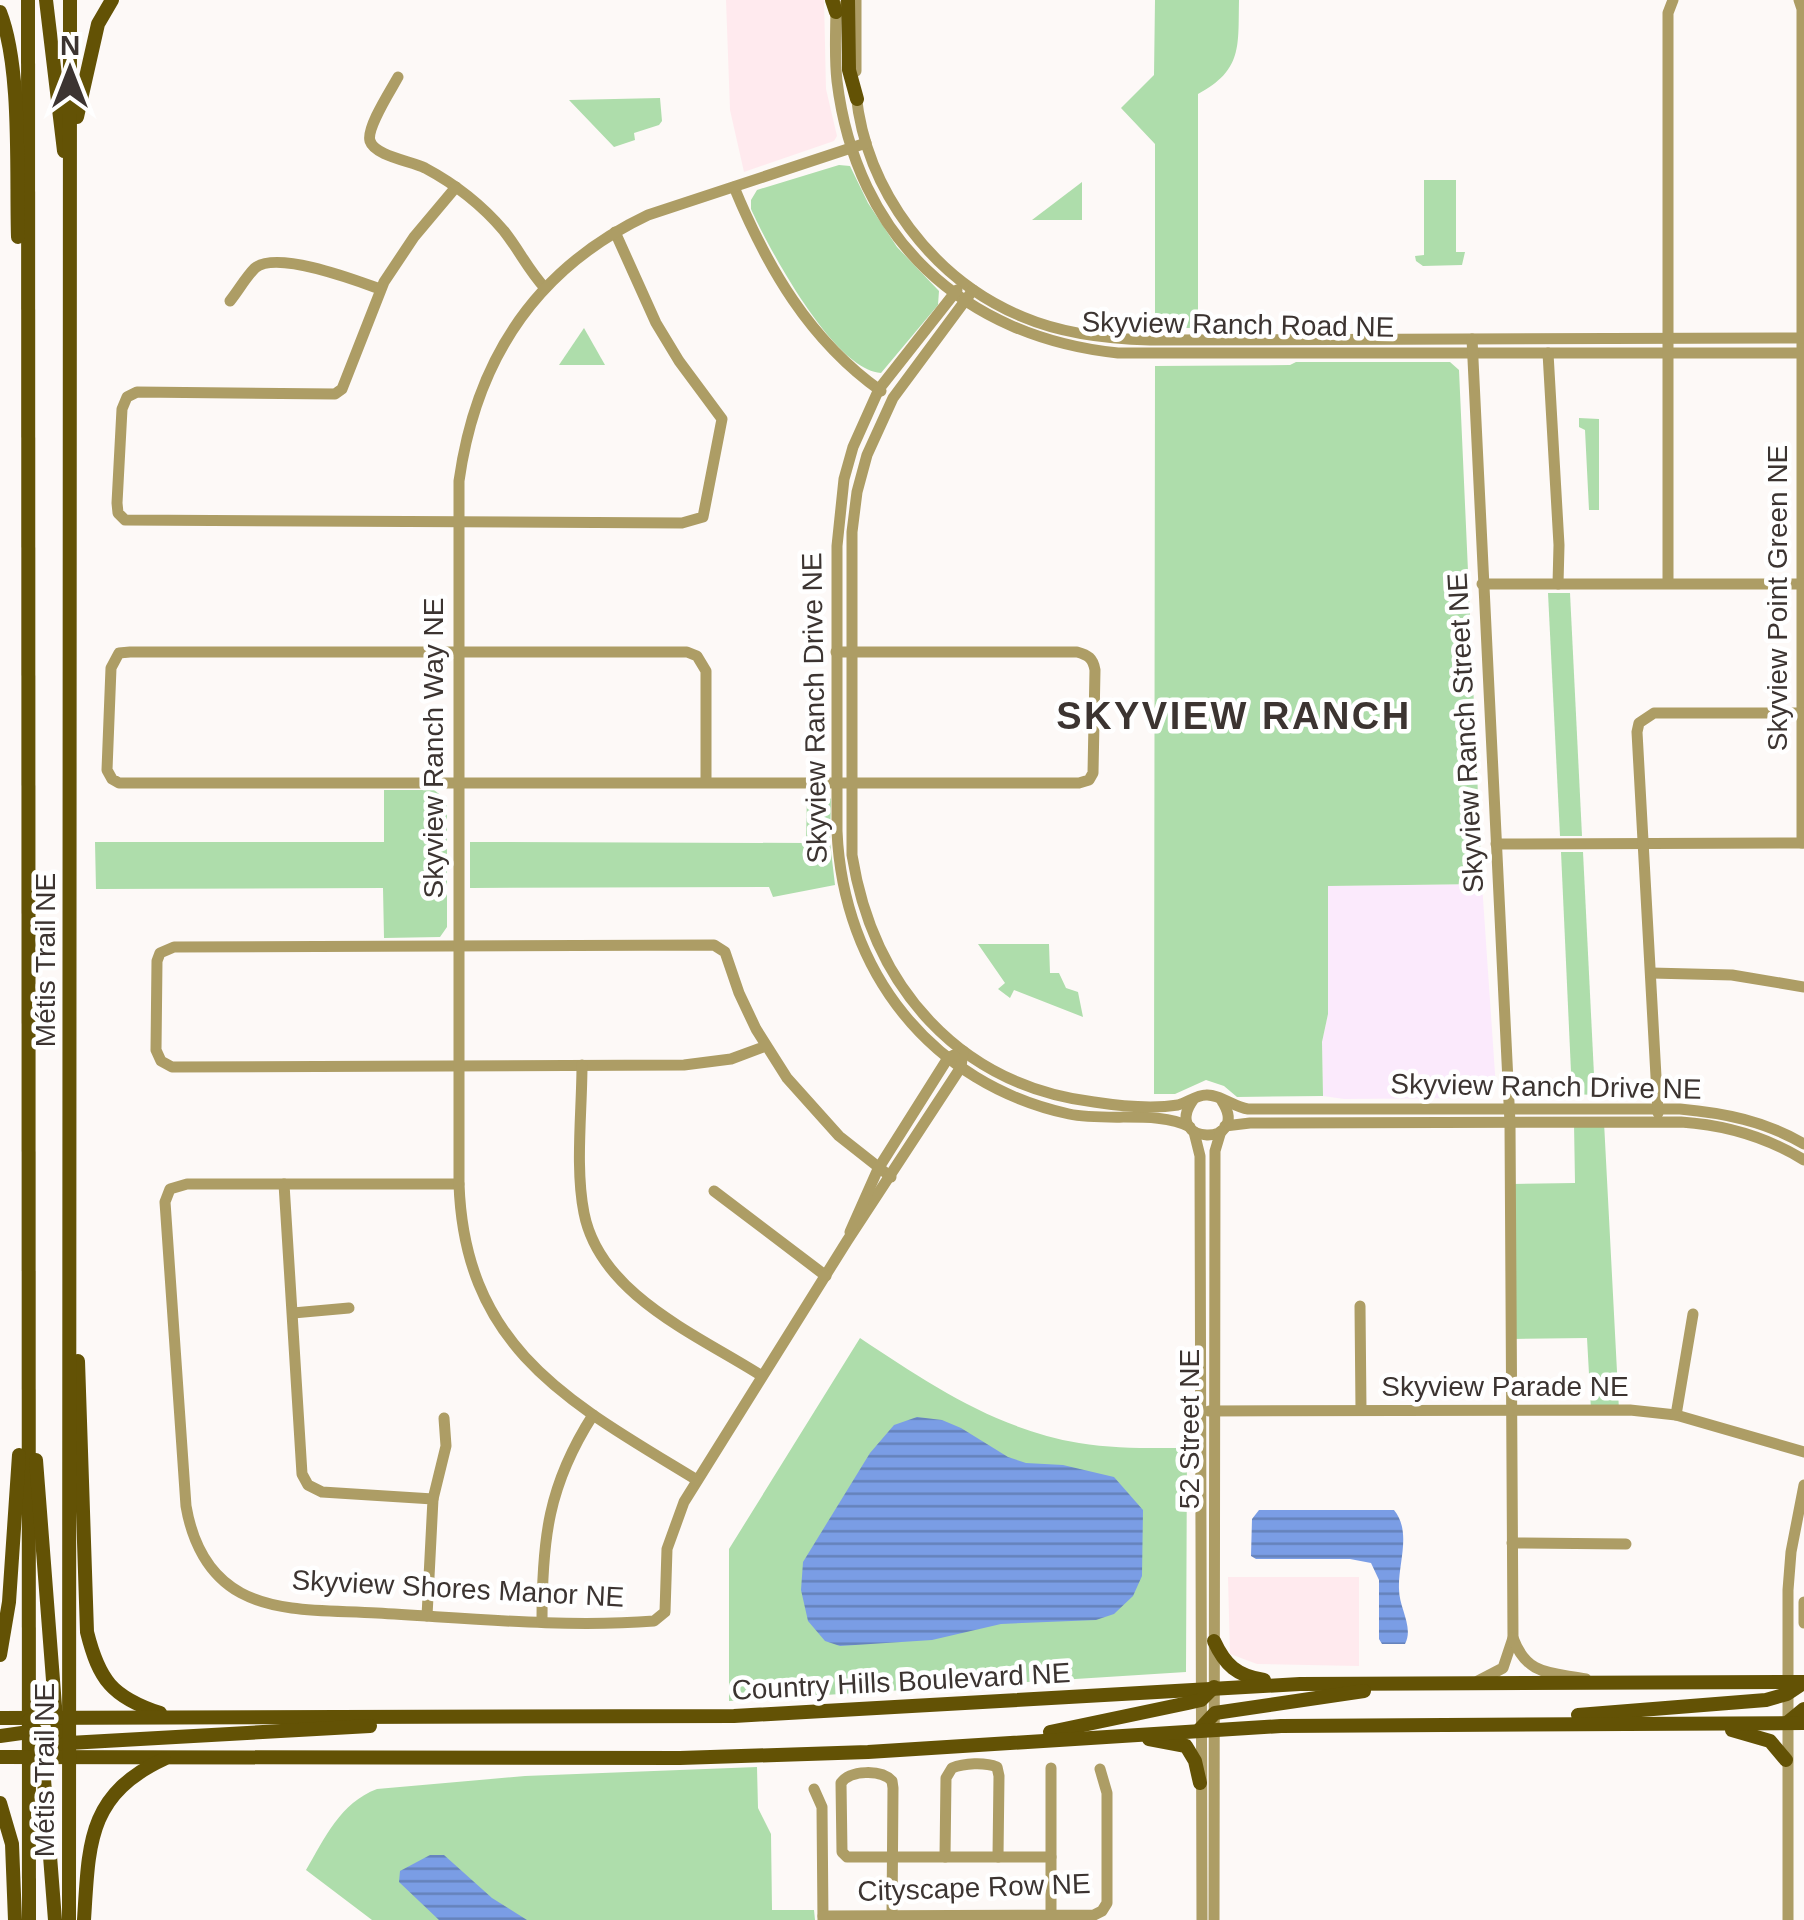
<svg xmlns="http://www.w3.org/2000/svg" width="1804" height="1920" viewBox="0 0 1804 1920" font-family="Helvetica,sans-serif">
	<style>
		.commercial { fill: #ffeaee }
		.education { fill: #fbeafc }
		.park { fill: #aeddab }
		.water { fill: url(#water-rules) }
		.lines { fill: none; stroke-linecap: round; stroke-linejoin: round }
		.minor { stroke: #ad9d65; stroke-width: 11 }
		.major { stroke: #635205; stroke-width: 14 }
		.labels { text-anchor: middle; stroke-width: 9; stroke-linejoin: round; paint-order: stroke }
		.street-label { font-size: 28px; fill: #3c3431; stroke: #fff }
		.district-label { font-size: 38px; font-weight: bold; letter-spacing: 2.5px; fill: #3c3431; stroke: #fff }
	</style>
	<defs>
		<pattern id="water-rules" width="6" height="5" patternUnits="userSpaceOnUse" patternTransform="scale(2.5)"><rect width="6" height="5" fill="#7a9de5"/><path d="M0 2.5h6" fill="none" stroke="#6581ba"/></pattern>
	</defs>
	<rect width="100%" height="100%" fill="#fdf9f7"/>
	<!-- commercial -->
	<g class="commercial">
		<path d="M726,0H824L826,89L837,136L834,141L744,172L730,110Z"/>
		<path d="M1228,1577H1359V1666L1257,1664L1230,1654Z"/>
	</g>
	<!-- education -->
	<path class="education" d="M1482,884L1496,1088L1493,1094L1487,1098L1344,1099L1323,1096L1322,1042L1328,1014L1327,886Z"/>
	<!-- park -->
	<g class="park">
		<path d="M1155,0H1239C1238,46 1243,70 1198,94V328H1155V144L1121,108L1154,75Z"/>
		<path d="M660,98L662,121L659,125L634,133L635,140L614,147L569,100Z"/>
		<path d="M839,165L850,166L868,203L897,247L939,291L938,305L881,373C834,370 769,249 751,209V200L757,190Z"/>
		<path d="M1424,180H1456V252H1465L1462,265L1423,266L1416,261L1415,256L1424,255Z"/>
		<path d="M1082,182V220H1032Z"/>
		<path d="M584,328L605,365H559Z"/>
		<path d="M1296,362H1450L1459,370L1482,884L1328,886V1014L1322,1042L1323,1096L1237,1097L1224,1086L1206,1080L1175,1094H1154L1155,366L1290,365Z"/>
		<path d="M1579,418L1599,419V510H1589L1585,430L1579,427Z"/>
		<path d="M1548,593H1570L1582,836H1560Z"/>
		<path d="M384,790H434L447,800V927L440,937L384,938L383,888L96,889L95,842H384Z"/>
		<path d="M807,791L824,792L831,799L830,842L835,885L773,897L769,887L470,888V842L806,843Z"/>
		<path d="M1561,852H1583L1595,1095L1572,1094Z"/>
		<path d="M978,944H1049L1050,973H1059L1066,988L1078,992L1083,1017L1014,990L1010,998L998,989L1005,983Z"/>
		<path d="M1604,1122L1619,1410H1591L1587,1338L1512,1339L1511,1184L1575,1183L1574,1123Z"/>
		<path d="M860,1338C929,1384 996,1429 1079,1443C1115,1449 1151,1448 1187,1448L1186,1672L729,1701V1549Z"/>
		<path d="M757,1767L758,1808L771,1834L772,1910H814L815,1920H372L306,1870C325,1838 340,1803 377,1789L525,1776Z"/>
	</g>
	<!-- water -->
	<g class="water">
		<path d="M917,1417L942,1420L961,1428L1008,1457L1026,1463L1063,1465L1114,1477L1143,1510L1142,1576L1133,1596L1114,1614L1096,1620L1001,1624L932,1640L840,1646L825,1641L808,1621L801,1590L803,1562L870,1453L894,1425Z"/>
		<path d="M1259,1510H1394C1412,1532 1398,1563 1399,1589C1399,1608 1414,1627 1405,1644H1382L1379,1639V1580L1371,1563L1350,1559H1256L1251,1556L1252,1519Z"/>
		<path d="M430,1855H444L492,1898L527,1920H439L399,1882L400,1871Z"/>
	</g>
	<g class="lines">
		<!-- minor -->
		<g class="minor">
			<path d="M1799,0L1802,9V843"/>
			<path d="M836,4C836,30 834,55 837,81C856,237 963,337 1118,353H1804"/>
			<path d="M856,71V0"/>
			<path d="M398,77C391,90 366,128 370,141C375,156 411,161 425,168C455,184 482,205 504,231C519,250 529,271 545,288"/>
			<path d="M856,94C866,191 933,280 1023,317C1063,334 1106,339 1150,340L1804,338"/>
			<path d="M456,187L414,237L384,282L342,389L335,394L137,392L127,397L122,409L117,503L118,513L125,520L682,523L703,517L722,419L679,361L656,323L615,232"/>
			<path d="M734,187C767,267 809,340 881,391"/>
			<path d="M957,290L879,389L853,447L844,479L837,546V831C843,971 931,1084 1069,1114C1106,1122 1159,1110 1190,1127"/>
			<path d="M973,290L893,398L867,455L857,492L852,532V855C873,986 958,1085 1094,1102C1120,1106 1152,1109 1178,1105C1187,1103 1196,1095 1206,1095C1219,1094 1234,1107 1248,1109H1680C1724,1113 1765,1121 1804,1144"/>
			<path d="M230,301C238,291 246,277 255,268C277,250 355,280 380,289"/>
			<path d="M1472,339L1510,1123L1513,1638L1503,1668L1478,1681"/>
			<path d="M1548,353L1559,545L1558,584"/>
			<path d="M1668,583V13L1673,0"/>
			<path d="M1482,584H1802"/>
			<path d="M706,783V671L697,656L687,652H130L119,653L111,668L107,770L112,779L119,783H1079L1089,780L1093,773L1095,670C1093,658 1088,655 1077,652H836"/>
			<path d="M1496,844L1804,843"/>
			<path d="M1651,973L1732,975L1804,987"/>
			<path d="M766,1046L731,1059L684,1065L172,1067L161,1061L156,1050L157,961L160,953L174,947L714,945L725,952L739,993L756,1029L787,1078L839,1136L891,1177"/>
			<path d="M582,1065C582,1111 575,1168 584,1213C600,1295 698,1335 762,1376"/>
			<path d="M1193,1100C1161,1145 1252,1148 1222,1101"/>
			<path d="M1658,1113L1637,732L1639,723L1654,713H1802"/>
			<path d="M1225,1126L1250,1123L1681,1122C1726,1125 1765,1136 1804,1160"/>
			<path d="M1194,1132L1200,1156L1202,1920"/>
			<path d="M284,1184L302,1474L308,1485L322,1492L433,1499L427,1616"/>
			<path d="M459,1184H187L170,1189L165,1202L186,1506C192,1541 208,1575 241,1593C280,1614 334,1610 377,1613C467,1618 564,1628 654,1621L665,1612L667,1549L684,1502L847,1241L961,1067L963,1051"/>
			<path d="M714,1191L826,1276"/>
			<path d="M850,1232L878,1169L948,1058L954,1055"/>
			<path d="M1360,1306L1361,1410"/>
			<path d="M293,1313L349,1308"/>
			<path d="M1209,1411L1630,1410L1676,1415L1804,1452"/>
			<path d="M1676,1415L1693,1314"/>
			<path d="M697,1480C571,1403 465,1350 459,1184V481C476,359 536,268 648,215L866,143"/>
			<path d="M433,1499L446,1446L444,1418"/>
			<path d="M1512,1543L1626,1544"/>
			<path d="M1804,1602V1623"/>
			<path d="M542,1621C542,1539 548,1485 593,1415"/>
			<path d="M1513,1638C1527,1676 1550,1672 1586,1679"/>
			<path d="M814,1789L822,1807L823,1920"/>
			<path d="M945,1857L946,1778L952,1768C964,1763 985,1762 997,1767L999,1776L998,1857"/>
			<path d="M892,1915L893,1788L892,1781C881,1769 850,1770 841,1783L842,1852L847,1857H1051"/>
			<path d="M1051,1915V1768"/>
			<path d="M823,1916L1094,1915L1102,1911L1107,1903V1793L1100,1769"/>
			<path d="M1214,1920L1215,1151L1221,1131"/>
			<path d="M1788,1920V1590L1791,1552L1804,1485"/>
		</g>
		<!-- major -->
		<g class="major">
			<path d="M28,0L29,1920"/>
			<path d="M46,0L64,151"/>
			<path d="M832,0L836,12"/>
			<path d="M848,0L849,70L857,99"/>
			<path d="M0,12C22,68 16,174 18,237"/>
			<path d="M77,117L98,24L112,0"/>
			<path d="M78,1361L87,1632C99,1680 112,1697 160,1713"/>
			<path d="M36,1460L56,1719L65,1751"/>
			<path d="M1214,1641C1225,1665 1237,1676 1264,1680"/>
			<path d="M0,1655L9,1602L19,1455"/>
			<path d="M1578,1715L1766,1700L1787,1694L1802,1684"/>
			<path d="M0,1718L734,1716L1300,1684L1804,1682"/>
			<path d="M29,1720L41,1741L55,1920"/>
			<path d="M1787,1723L1804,1709"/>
			<path d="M1200,1729L1215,1713L1364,1691"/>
			<path d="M1732,1730L1770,1741L1786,1760"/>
			<path d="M1050,1732L1188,1703L1201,1700L1214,1687"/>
			<path d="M0,1736L36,1731"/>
			<path d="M1149,1739L1186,1746L1195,1761L1200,1783"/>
			<path d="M34,1754L69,1743L370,1726"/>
			<path d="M0,1757L680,1758L868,1752L1281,1726L1804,1723"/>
			<path d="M0,1803L12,1844L15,1920"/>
			<path d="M69,1920L70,0"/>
			<path d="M84,1920C89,1844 87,1795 164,1759"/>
		</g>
	</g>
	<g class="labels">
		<!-- street labels -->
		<g class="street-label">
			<text transform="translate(1238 324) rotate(1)" y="10">Skyview Ranch Road NE</text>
			<text transform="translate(1777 598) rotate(-90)" y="10">Skyview Point Green NE</text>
			<text transform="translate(814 708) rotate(-91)" y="10">Skyview Ranch Drive NE</text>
			<text transform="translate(1465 733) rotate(-93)" y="10">Skyview Ranch Street NE</text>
			<text transform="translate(433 748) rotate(-90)" y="10">Skyview Ranch Way NE</text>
			<text transform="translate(45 960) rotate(-90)" y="10">Métis Trail NE</text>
			<text transform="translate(1546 1086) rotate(1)" y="10">Skyview Ranch Drive NE</text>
			<text x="1505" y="1396">Skyview Parade NE</text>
			<text transform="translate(1189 1429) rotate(-90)" y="10">52 Street NE</text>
			<text transform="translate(458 1588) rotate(3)" y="10">Skyview Shores Manor NE</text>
			<text transform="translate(901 1681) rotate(-3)" y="10">Country Hills Boulevard NE</text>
			<text transform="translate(44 1770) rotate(-90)" y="10">Métis Trail NE</text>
			<text transform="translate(974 1887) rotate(-2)" y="10">Cityscape Row NE</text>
		</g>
		<!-- district labels -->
		<g class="district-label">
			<text x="1234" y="729">SKYVIEW RANCH</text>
		</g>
	</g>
	<!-- north arrow -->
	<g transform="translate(70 70)" stroke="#ffffff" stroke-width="8" paint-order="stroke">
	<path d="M0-8L18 38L0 25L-18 38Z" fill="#3c3431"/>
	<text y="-15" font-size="28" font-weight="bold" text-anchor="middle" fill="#3c3431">N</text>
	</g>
</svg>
